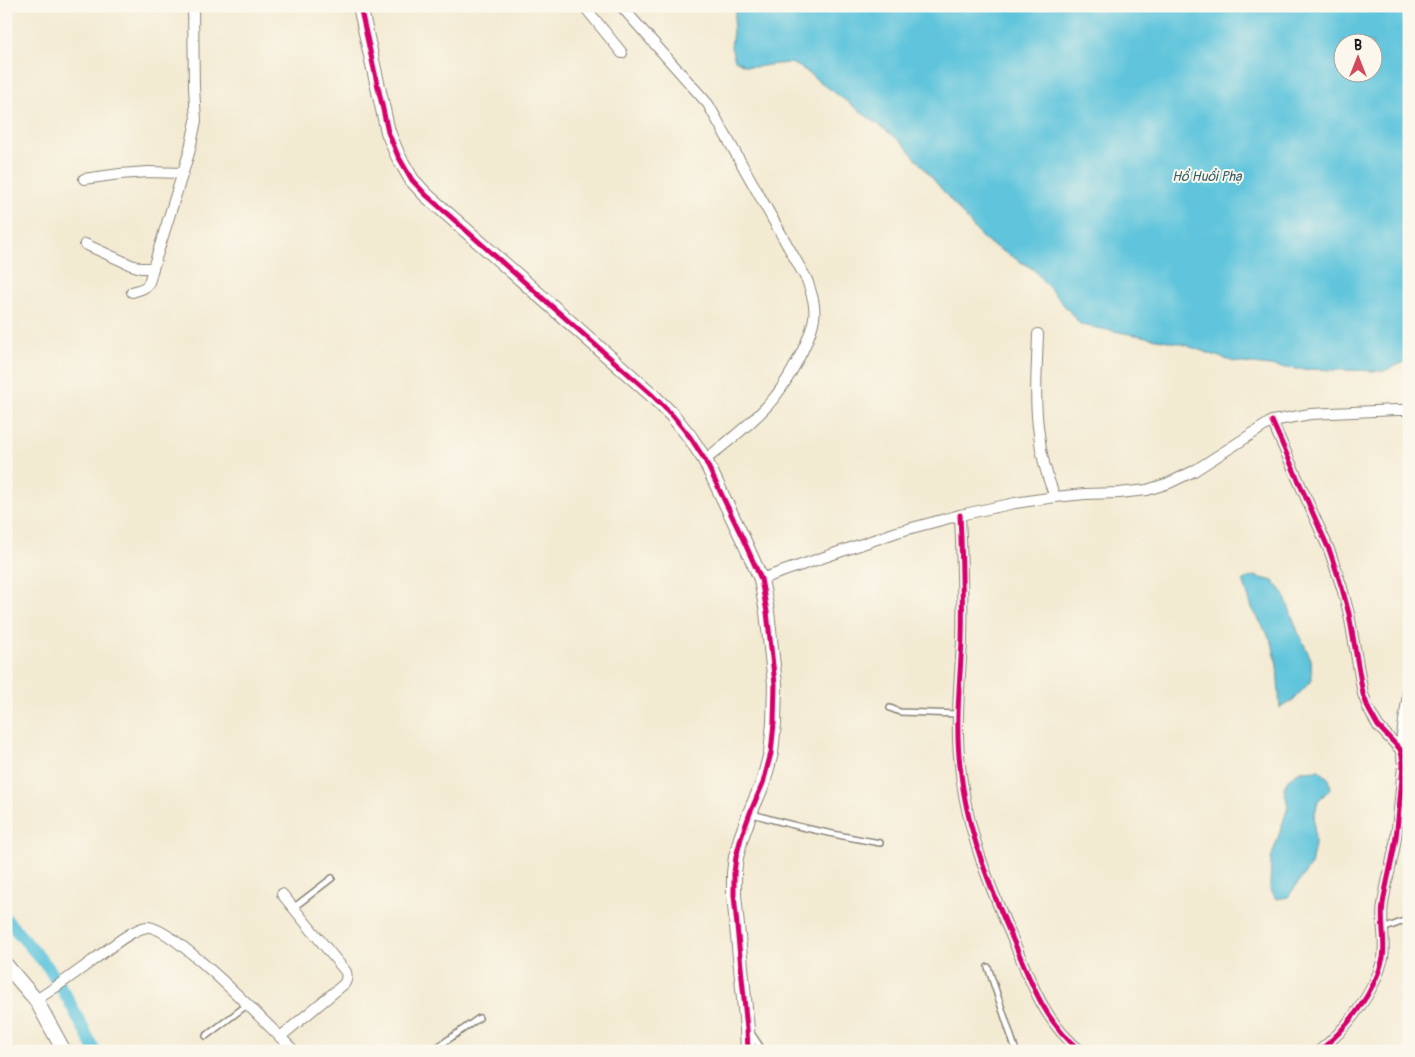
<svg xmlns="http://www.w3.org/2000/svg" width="1415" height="1057" viewBox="0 0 1415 1057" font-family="Pangolin,sans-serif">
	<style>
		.water { fill: #5fc4dc; stroke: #3e707c; fill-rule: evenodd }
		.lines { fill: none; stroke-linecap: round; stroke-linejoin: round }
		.canal { stroke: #5fc4dc; stroke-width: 12 }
		.service-casing { stroke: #888377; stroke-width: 8 }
		.minor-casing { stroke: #888377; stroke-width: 12 }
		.tertiary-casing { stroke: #888377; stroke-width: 16 }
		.service { stroke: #fff; stroke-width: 5 }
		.minor { stroke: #fff; stroke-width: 10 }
		.tertiary { stroke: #fff; stroke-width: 14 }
		.cycleway-casing { stroke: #fbf7ec; stroke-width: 8 }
		.cycleway { stroke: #d6006c; stroke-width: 5 }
		.labels { text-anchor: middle; stroke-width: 4; stroke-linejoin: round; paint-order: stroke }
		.water-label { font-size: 14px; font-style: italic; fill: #375f69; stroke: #fbf7ec }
	</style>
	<rect width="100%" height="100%" fill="#fbf7ec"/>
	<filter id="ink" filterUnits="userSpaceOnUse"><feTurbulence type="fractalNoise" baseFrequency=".02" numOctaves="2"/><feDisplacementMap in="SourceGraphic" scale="10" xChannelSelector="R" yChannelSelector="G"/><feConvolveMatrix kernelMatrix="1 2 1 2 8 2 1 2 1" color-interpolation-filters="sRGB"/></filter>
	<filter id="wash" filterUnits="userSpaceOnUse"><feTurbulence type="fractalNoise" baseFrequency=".0096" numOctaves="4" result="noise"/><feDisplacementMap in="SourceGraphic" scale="20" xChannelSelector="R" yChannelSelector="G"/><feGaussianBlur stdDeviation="1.12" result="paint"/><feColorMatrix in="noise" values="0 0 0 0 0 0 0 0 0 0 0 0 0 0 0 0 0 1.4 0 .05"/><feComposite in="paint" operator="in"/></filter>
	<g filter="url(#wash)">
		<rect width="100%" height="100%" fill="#f3ead2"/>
		<!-- water -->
		<g class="water">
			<path d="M736,6H1409V360L1384,371L1296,369L1234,362L1179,343L1081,325L1033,269L984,240L903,143L800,67L790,63L776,64L757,67L746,66L735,60L731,47ZM1342,42H1372V72H1342Z"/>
			<path d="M1254,576L1273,581L1283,592L1298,632L1311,659L1312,680L1293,700L1280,708L1277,665L1272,642L1252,608L1243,580Z"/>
			<path d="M1319,770L1329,779L1331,788L1318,801L1314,818L1315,845L1311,865L1288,897L1276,899L1270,888L1271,859L1288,807L1284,788L1288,779L1300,771Z"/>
		</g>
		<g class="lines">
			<!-- canal -->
			<path class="canal" d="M6,919L48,967L68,999L95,1051"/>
		</g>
	</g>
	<g filter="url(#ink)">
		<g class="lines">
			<!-- service casing -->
			<g class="service-casing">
				<g id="service">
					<path d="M890,708L900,712L958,714"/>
					<path d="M750,813C794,827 835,835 880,843"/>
					<path d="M293,908L332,878"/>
					<path d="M1383,929L1409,919"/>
					<path d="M988,967L1016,1051"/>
					<path d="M751,1033L763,1051"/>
					<path d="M206,1036L247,1005"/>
					<path d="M432,1051L479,1018"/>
				</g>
			</g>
			<!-- minor casing -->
			<g class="minor-casing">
				<g id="minor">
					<path d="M584,6L622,53"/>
					<path d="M621,6L708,104L807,280C811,292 816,305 814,318C810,342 785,387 768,405C750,425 726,443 705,460"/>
					<path d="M84,179L120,174L148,172L183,173"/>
					<path d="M85,244L131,265L141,268H153"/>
					<path d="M132,292C151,287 148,286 153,268L189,153L196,121L194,87L193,6"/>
					<path d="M1038,334C1037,367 1034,401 1039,434C1041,456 1047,477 1055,497"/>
					<path d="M1272,421L1330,552L1342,588L1349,614L1363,694L1369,710L1378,726L1400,749L1402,756L1403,765C1401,789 1399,813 1396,837C1393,860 1386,882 1383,904C1380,922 1386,940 1383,958C1375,992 1346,1030 1319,1051"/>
					<path d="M960,515C962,557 963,598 962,640C960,682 955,724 960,765C966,830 991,890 1017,949C1032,986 1048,1026 1081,1051"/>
					<path d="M761,579L897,532L960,515L1015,503L1055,497L1085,494L1119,493L1147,490L1169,483L1194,471L1272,421L1310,414L1396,410H1409"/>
					<path d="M1400,749L1409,687"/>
					<path d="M36,1000C55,988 73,975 92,961C105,952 131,929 147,927C172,925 272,1029 294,1051"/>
					<path d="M280,1037L344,984C347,980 347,976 346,972L282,894"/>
				</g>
			</g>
			<!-- tertiary casing -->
			<g class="tertiary-casing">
				<g id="tertiary">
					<path d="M360,6L388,132L398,156L412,180L426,195L651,394L673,416L690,437L705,460L743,539L761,579L767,612L775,684L774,723L771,753L763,783L750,813L741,838L736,857L734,873V895L747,1029L748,1051"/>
					<path d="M6,965L36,1000L64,1051"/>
				</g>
			</g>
			<!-- service -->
			<use href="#service" class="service"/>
			<!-- minor -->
			<use href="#minor" class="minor"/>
			<!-- tertiary -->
			<use href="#tertiary" class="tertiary"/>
			<!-- cycleway casing -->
			<g class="cycleway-casing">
				<g id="cycleway">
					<path d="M360,6L388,132L398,156L412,180L426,195L651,394L673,416L690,437L705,460L743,539L761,579L767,612L775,684L774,723L771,753L763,783L750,813L741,838L736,857L734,873V895L747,1029L748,1051"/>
					<path d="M1272,421L1330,552L1342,588L1349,614L1363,694L1369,710L1378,726L1400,749L1402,756L1403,765C1401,789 1399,813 1396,837C1393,860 1386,882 1383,904C1380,922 1386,940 1383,958C1375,992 1346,1030 1319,1051"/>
					<path d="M960,515C962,557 963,598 962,640C960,682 955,724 960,765C966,830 991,890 1017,949C1032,986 1048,1026 1081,1051"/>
				</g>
			</g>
			<!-- cycleway -->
			<use href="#cycleway" class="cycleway"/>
		</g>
	</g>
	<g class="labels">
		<!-- water labels -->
		<g class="water-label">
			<text x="1207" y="181">Hồ Huổi Phạ</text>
		</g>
	</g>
	<!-- margin -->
	<rect width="1415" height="1057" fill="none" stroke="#fbf7ec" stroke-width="25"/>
	<!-- north arrow -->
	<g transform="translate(1358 58)"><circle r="24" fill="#fbf7ec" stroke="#a29f99"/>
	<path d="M0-4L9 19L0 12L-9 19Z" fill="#d1495b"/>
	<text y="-8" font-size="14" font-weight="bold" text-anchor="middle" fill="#1c1c1c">B</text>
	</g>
</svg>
